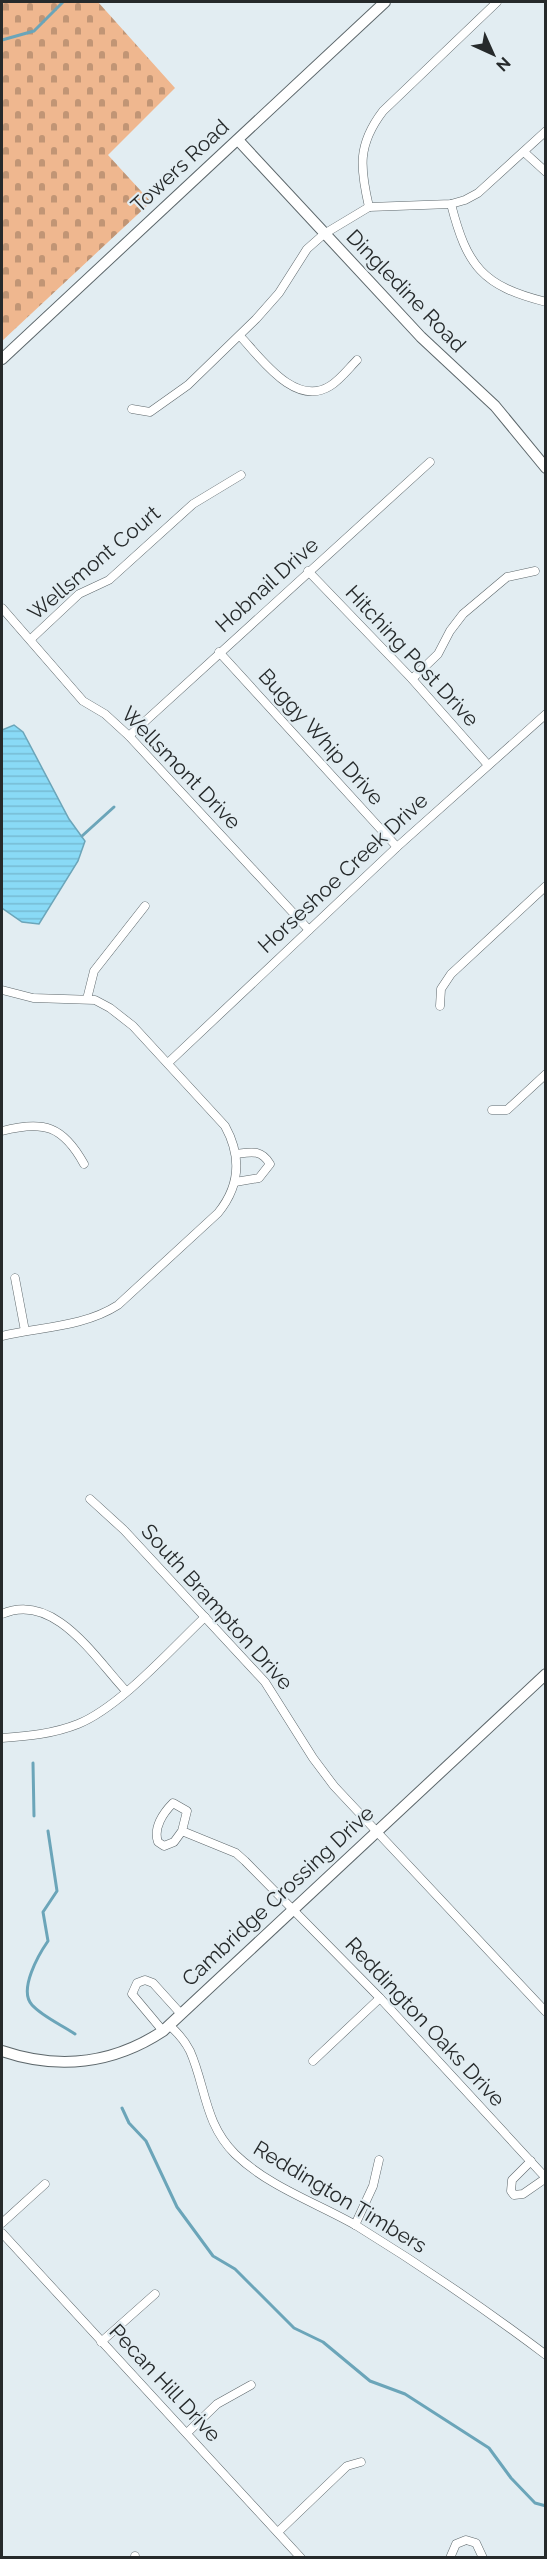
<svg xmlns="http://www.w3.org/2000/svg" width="547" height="2559" viewBox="0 0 547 2559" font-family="Raleway,sans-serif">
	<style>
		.cemetery { fill: url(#cemetery-stones) }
		.water { fill: url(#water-rules); stroke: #6ba5b9; stroke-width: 1.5 }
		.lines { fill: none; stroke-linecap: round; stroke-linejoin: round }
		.stream { stroke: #6ba5b9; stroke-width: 3 }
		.street-casing { stroke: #5d676b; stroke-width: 9 }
		.secondary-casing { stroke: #5d676b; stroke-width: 12 }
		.street { stroke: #fff; stroke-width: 8 }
		.secondary { stroke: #fff; stroke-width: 10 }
		.labels { text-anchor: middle; stroke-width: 4.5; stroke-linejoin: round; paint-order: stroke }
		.street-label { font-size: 21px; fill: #262a2b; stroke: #e2edf2 }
	</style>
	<defs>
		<pattern id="cemetery-stones" width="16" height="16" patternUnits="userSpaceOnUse" patternTransform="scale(1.5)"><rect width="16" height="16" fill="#efb78f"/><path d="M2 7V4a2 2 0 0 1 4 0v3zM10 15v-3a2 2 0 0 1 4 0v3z" fill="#c19575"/></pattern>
		<pattern id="water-rules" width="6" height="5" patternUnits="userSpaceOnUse" patternTransform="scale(1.5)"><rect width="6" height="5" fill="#89daf6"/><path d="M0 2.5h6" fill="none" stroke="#76bbd3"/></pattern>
	</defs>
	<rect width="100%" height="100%" fill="#e2edf2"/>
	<!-- cemetery -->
	<path class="cemetery" d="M2,2H98L175,88L108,155L151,202L2,341Z"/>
	<!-- water -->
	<path class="water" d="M14,725L23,732L69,819L85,841L78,861L39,924L22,922L2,908V730Z"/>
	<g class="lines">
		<!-- stream -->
		<g class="stream">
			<path d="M2,40L34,31L63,2"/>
			<path d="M82,836L114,807"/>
			<path d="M33,1763L34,1816"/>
			<path d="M48,1831L57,1891L43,1912L48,1941C39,1954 18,1990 32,2005C43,2017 62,2025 75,2034"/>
			<path d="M122,2108L129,2123L146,2141L177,2207L213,2256L235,2269L294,2328L323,2342L370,2381L405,2394L489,2448L511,2478L535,2503L546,2506"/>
		</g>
		<!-- street casing -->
		<g class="street-casing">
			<g id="street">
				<path d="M524,152L546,172"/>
				<path d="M451,204C467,266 482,286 546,302"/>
				<path d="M369,207C360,168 357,145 383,111L497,2"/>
				<path d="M240,336C260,357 295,408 330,386C340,380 349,368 357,360"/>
				<path d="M132,409L150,412L188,385L256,319L279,293L307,249L324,234L369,207L451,204L465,200L478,193L546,131"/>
				<path d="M308,571L412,679L488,765"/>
				<path d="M2,608L83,701L105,714L129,736L309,930"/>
				<path d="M31,639L79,594L109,580L193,504L241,475"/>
				<path d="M219,652L397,847"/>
				<path d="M412,679L438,654L450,631L463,614L507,577L535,571"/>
				<path d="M129,736L430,462"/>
				<path d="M2,990L33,998L95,1000L110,1008L133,1026L225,1126C242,1157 240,1186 218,1213L118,1305C84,1327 40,1327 2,1336"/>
				<path d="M87,999L94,971L145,906"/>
				<path d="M440,1006L441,989L451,974L546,886"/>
				<path d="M168,1063L397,847L546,714"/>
				<path d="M492,1110H507L546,1074"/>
				<path d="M2,1131C44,1120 63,1126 84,1164"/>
				<path d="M235,1182L259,1178L270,1164C261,1149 251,1152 236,1154"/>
				<path d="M15,1278L25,1331"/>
				<path d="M90,1499L124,1530L265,1682L313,1758L334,1786L546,2012"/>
				<path d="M2,1614C54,1591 95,1658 126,1691"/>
				<path d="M2,1738C28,1736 53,1734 78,1724C120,1707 171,1649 205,1617"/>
				<path d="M182,1831L187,1811L173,1803C163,1813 153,1828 158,1842L164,1846L174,1842L182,1831L236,1853L245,1861L380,1998L546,2178"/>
				<path d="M170,2026C178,2033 185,2041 190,2051C206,2087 204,2123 235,2154C269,2187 317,2203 357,2226C422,2266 485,2309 546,2355"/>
				<path d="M163,2031L132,1994L137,1983L145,1980L153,1983L181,2014"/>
				<path d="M313,2061L380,1998"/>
				<path d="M531,2161L512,2180L511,2191L514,2195L523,2194L546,2178"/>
				<path d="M2,2223L45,2184"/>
				<path d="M355,2225L373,2186L379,2160"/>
				<path d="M2,2233L301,2558"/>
				<path d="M101,2342L155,2294"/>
				<path d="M187,2433L217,2404L251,2385"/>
				<path d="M278,2532L347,2466L361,2462"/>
				<path d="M135,2558V2556"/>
				<path d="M450,2558L456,2544L466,2540L476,2543L483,2558"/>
			</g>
		</g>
		<!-- secondary casing -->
		<g class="secondary-casing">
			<g id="secondary">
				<path d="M238,140L421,337L495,406L546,468"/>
				<path d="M2,359L385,2"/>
				<path d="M2,2051C58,2070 113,2064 163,2031L546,1674"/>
			</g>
		</g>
		<!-- street -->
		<use href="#street" class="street"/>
		<!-- secondary -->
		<use href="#secondary" class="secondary"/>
	</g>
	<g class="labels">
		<!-- street labels -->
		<g class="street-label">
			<text transform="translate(180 166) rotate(-43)" y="7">Towers Road</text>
			<text transform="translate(406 291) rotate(46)" y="7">Dingledine Road</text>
			<text transform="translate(94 563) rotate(-40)" y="7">Wellsmont Court</text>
			<text transform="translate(267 585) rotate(-42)" y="7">Hobnail Drive</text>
			<text transform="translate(412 656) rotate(47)" y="7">Hitching Post Drive</text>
			<text transform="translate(321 737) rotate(48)" y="7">Buggy Whip Drive</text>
			<text transform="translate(181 768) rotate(46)" y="7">Wellsmont Drive</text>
			<text transform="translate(343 873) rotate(-43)" y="7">Horseshoe Creek Drive</text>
			<text transform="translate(217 1607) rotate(48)" y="7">South Brampton Drive</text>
			<text transform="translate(278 1896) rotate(-43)" y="7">Cambridge Crossing Drive</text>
			<text transform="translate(425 2022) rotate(47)" y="7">Reddington Oaks Drive</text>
			<text transform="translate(340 2197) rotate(31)" y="7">Reddington Timbers</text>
			<text transform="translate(165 2383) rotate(47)" y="7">Pecan Hill Drive</text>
		</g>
	</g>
	<!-- border -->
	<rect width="547" height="2559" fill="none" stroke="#262a2b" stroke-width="6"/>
	<!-- north arrow -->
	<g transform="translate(493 54) rotate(135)" stroke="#e2edf2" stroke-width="4.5" paint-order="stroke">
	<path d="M0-4.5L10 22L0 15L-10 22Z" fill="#262a2b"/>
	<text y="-9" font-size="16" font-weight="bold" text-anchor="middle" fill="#262a2b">N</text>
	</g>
</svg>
